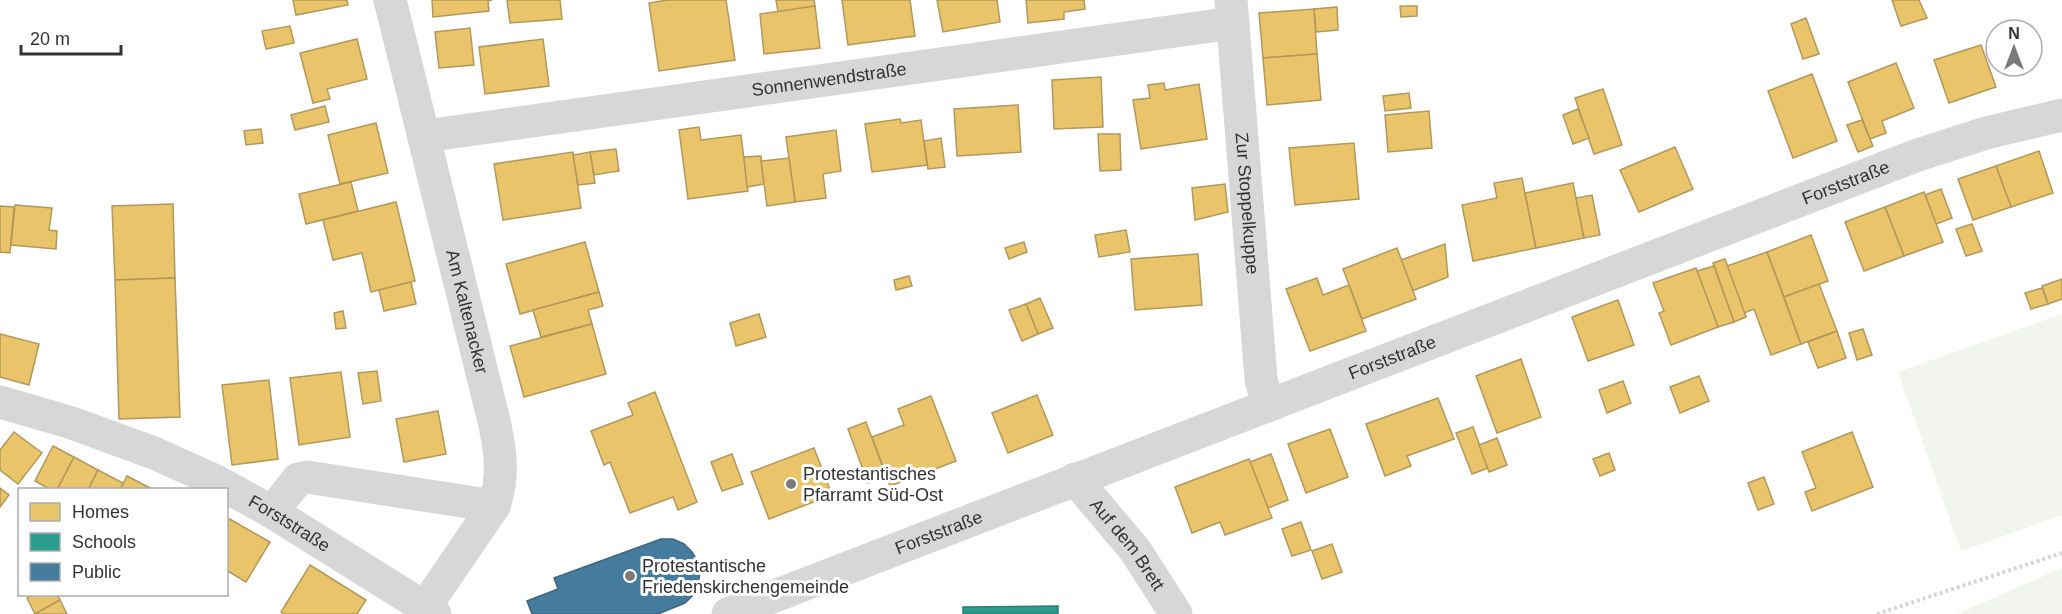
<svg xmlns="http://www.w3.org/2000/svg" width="2062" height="614" viewBox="0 0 2062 614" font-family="Arial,sans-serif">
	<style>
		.green { fill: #f1f5ed }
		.homes { fill: #e9c46a; stroke: #b2985a; stroke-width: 1.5 }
		.schools { fill: #2a9d8f; stroke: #2d7d73; stroke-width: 1.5 }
		.public { fill: #457b9d; stroke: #40657d; stroke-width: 1.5 }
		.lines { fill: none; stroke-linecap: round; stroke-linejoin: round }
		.path { stroke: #d6d6d6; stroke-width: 4; stroke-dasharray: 3 3; stroke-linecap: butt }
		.minor { stroke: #d7d7d7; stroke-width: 33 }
		.poi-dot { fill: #7a7a7a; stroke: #fff; stroke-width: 2 }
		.labels { text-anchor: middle; stroke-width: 6; stroke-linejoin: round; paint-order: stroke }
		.street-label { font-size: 18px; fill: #333; stroke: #fff }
		.poi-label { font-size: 18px; fill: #333; stroke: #fff; text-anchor: start }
	</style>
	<rect width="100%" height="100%" fill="#fff"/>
	<!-- green -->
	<g class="green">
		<path d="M2062,314V515L1961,551L1898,372Z"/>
		<path d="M2062,568V614H1957Z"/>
	</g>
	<!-- homes -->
	<g class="homes">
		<path d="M293,0H347L348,5L296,15Z"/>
		<path d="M432,0H492L488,1L489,11L433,17Z"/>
		<path d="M507,0H560L562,19L510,23Z"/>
		<path d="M667,0H726L735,60L659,71L649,3Z"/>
		<path d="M776,0H814L815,6L778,12Z"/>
		<path d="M842,0H910L915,36L848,45Z"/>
		<path d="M937,0H997L1000,22L943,32Z"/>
		<path d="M1026,0H1084L1085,9L1064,12V19L1028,23Z"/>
		<path d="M1892,0H1919L1927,18L1901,26Z"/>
		<path d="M815,6L820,48L764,54L760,14Z"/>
		<path d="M1400,6H1417V16L1401,17Z"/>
		<path d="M1337,7L1338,30L1316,32L1314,9Z"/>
		<path d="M1314,9L1317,54L1263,58L1259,13Z"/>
		<path d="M1806,18L1819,54L1803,59L1791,24Z"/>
		<path d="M290,26L294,43L266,49L262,31Z"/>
		<path d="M470,28L474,65L439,68L435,32Z"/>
		<path d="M357,39L367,79L327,89L330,99L313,103L300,53Z"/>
		<path d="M543,39L549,86L485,94L479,47Z"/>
		<path d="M1981,45L1996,87L1949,103L1934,60Z"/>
		<path d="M1317,54L1321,100L1267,105L1263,58Z"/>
		<path d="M1896,63L1914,108L1882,121L1886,133L1870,139L1848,82Z"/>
		<path d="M1812,74L1837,141L1793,158L1768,91Z"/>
		<path d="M1101,77L1103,127L1054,129L1052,80Z"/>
		<path d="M1164,83L1165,90L1199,84L1207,139L1141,149L1133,100L1150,98L1148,85Z"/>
		<path d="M1603,89L1622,145L1594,154L1575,98Z"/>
		<path d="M1409,93L1411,108L1385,111L1383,96Z"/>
		<path d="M1018,105L1021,152L957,156L954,109Z"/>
		<path d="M325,106L329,122L295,130L291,115Z"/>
		<path d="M1578,109L1589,138L1573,144L1563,115Z"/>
		<path d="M1429,111L1432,148L1388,152L1385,115Z"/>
		<path d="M900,119L901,123L921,120L927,165L872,172L865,124Z"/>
		<path d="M1862,120L1873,146L1858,152L1847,125Z"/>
		<path d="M376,123L388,173L340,184L328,135Z"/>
		<path d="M699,127L701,140L741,135L748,191L688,199L679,130Z"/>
		<path d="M261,129L263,143L246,145L244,131Z"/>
		<path d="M836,130L841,171L823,174L826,198L795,202L786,137Z"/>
		<path d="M1098,134H1120L1121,170L1100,171Z"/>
		<path d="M941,138L945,167L928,169L924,141Z"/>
		<path d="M1354,143L1359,199L1295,205L1289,148Z"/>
		<path d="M1675,147L1693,189L1639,212L1620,170Z"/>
		<path d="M616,149L619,171L594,175L590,152Z"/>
		<path d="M2039,151L2053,193L2011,207L1996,166Z"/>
		<path d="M573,152L581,208L503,220L494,164Z"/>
		<path d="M590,152L595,183L578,185L573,155Z"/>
		<path d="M761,156L764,184L747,187L744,157Z"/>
		<path d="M789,158L795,202L767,206L761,161Z"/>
		<path d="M1996,166L2011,207L1973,220L1958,179Z"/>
		<path d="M1522,178L1536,248L1473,261L1462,205L1497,198L1494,183Z"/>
		<path d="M351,182L358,211L306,224L299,194Z"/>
		<path d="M1573,183L1584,238L1536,248L1525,193Z"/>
		<path d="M1225,184L1228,212L1195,220L1192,188Z"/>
		<path d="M1941,189L1952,218L1936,224L1925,195Z"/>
		<path d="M1924,192L1943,242L1904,256L1885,207Z"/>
		<path d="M1592,195L1600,235L1584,238L1576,198Z"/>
		<path d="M396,202L415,281L371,292L362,253L333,260L323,220Z"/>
		<path d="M173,204L175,278L115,280L112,206Z"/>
		<path d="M15,205L52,208L49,230L57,231L56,249L11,245Z"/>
		<path d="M0,206L14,207L10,253L0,252Z"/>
		<path d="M1885,207L1904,256L1864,271L1845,222Z"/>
		<path d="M1972,224L1982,251L1966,256L1956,229Z"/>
		<path d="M1126,230L1130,252L1099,257L1095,235Z"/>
		<path d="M1811,235L1828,281L1784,297L1767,252Z"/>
		<path d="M585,242L599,292L520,314L506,264Z"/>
		<path d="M1024,242L1027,252L1009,259L1005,248Z"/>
		<path d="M1445,244L1448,277L1412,291L1401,260Z"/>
		<path d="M1397,248L1416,299L1362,319L1343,269Z"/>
		<path d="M1767,252L1801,344L1771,355L1754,309L1744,313L1727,266Z"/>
		<path d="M1198,254L1202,305L1135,310L1131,259Z"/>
		<path d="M1725,259L1746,317L1734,322L1713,263Z"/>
		<path d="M1714,266L1734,322L1718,327L1697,271Z"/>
		<path d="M1696,268L1718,327L1671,345L1659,313L1664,311L1653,283Z"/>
		<path d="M909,276L912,286L896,290L894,280Z"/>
		<path d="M175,278L180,417L119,419L115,280Z"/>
		<path d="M1317,278L1323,295L1349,285L1366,331L1310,351L1286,289Z"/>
		<path d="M2062,279V299L2048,304L2042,286Z"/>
		<path d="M411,282L416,304L384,311L379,290Z"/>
		<path d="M1819,284L1837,331L1801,344L1784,297Z"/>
		<path d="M2042,288L2048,304L2031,309L2025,293Z"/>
		<path d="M599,292L603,306L588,310L592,324L541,337L533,310Z"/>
		<path d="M1040,298L1053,328L1038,334L1026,304Z"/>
		<path d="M1618,300L1634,345L1588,361L1572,317Z"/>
		<path d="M1026,304L1038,334L1022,341L1009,310Z"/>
		<path d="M343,311L346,328L336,329L334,313Z"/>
		<path d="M759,314L766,337L736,346L730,323Z"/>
		<path d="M592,324L606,374L524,397L510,346Z"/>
		<path d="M1863,329L1872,355L1857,360L1849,333Z"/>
		<path d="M1837,331L1846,358L1818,368L1808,342Z"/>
		<path d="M0,334L39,344L29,385L0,377Z"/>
		<path d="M1521,359L1541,417L1497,433L1476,376Z"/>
		<path d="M377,371L381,401L363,404L358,373Z"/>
		<path d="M341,372L350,437L299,445L290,378Z"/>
		<path d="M1699,376L1709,401L1680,413L1670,387Z"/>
		<path d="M269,380L278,459L232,465L222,385Z"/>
		<path d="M1623,381L1631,403L1607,413L1599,390Z"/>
		<path d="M655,392L697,502L678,510L673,497L630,513L610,462L604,465L591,431L633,415L628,403Z"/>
		<path d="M1037,395L1053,435L1008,453L992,413Z"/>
		<path d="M931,396L956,461L890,486L872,437L904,425L898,409Z"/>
		<path d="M1438,398L1454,439L1407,456L1411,466L1385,476L1366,424Z"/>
		<path d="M438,411L446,454L404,462L396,419Z"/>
		<path d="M866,422L886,476L868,483L848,429Z"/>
		<path d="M1473,427L1488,468L1472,474L1456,433Z"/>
		<path d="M1330,429L1348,477L1306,493L1288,444Z"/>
		<path d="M14,432L42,453L18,484L0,470V450Z"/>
		<path d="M1852,432L1873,487L1812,511L1805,492L1816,488L1802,452Z"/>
		<path d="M1497,438L1507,465L1489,472L1479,445Z"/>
		<path d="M53,446L74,457L57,490H51L35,481Z"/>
		<path d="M814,448L832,495L769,519L751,472Z"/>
		<path d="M1609,453L1615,470L1600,476L1593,459Z"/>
		<path d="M732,454L743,484L722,491L711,462Z"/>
		<path d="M1271,454L1288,500L1268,508L1250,462Z"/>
		<path d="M74,457L98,470L88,490H57Z"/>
		<path d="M1249,459L1272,518L1225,535L1220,522L1192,533L1175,487Z"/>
		<path d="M98,470L123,483L120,490H88Z"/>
		<path d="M127,476L154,490H120Z"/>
		<path d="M1764,477L1774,504L1758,510L1748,483Z"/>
		<path d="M0,488L9,495L0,507Z"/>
		<path d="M226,517L270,542L246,582L226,570Z"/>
		<path d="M1301,522L1311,550L1292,556L1282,529Z"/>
		<path d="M1332,544L1342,572L1322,579L1312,551Z"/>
		<path d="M310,565L366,600L357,614H284L281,612Z"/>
		<path d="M34,594H57L60,600L35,614L27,598Z"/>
		<path d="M60,600L67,614H34H35Z"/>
	</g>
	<!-- schools -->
	<path class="schools" d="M1058,606V614H963V607Z"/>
	<!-- public -->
	<path class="public" d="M661,539H673L684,544L692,552L698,562L700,573L698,584L693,595L685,603L658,614H532L527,601L558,589L554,578Z"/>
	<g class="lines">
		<!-- path -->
		<path class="path" d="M1877,614L2062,553"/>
		<!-- minor -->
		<g class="minor">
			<path id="s1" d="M390,0L492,413C500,445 505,474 494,506L425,607"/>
			<path id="s2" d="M1231,0L1261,379L1268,406"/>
			<path id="s3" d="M425,136L1233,23"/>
			<path id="s4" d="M0,402L69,422L154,453L216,481L272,512L435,614"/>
			<path id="s5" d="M1075,479L1135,550L1176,614"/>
			<path d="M272,512L298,479L307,477L494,506"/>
			<path id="s6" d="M728,614L1915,156L1986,133L2062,115"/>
		</g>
	</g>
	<!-- markers -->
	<g class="poi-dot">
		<circle cx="791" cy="484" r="6"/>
		<circle cx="630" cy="576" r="6"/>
	</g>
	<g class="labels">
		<!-- street labels -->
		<g class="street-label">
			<text dy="6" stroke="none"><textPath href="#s3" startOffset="408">Sonnenwendstraße</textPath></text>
			<text dy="6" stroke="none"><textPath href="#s6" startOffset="1198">Forststraße</textPath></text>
			<text dy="6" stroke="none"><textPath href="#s2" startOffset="204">Zur Stoppelkuppe</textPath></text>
			<text dy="6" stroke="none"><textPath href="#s1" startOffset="321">Am Kaltenacker</textPath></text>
			<text dy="6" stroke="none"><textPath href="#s6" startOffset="712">Forststraße</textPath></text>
			<text dy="6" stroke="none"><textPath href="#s4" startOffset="315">Forststraße</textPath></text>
			<text dy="6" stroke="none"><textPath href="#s6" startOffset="226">Forststraße</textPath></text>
			<text dy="6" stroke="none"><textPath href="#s5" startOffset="84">Auf dem Brett</textPath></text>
		</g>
		<!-- poi labels -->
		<g class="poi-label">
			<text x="803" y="480">Protestantisches<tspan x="803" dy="21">Pfarramt Süd-Ost</tspan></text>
			<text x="642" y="572">Protestantische<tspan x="642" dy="21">Friedenskirchengemeinde</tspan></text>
		</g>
	</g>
	<!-- legend -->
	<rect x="18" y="488" width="210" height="108" fill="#ffffff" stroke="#adadad" stroke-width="1.5"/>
	<rect x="30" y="503" width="30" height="18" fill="#e9c46a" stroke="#adadad" stroke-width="1.5"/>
	<text x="72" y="518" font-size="18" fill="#333333">Homes</text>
	<rect x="30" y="533" width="30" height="18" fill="#2a9d8f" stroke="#adadad" stroke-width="1.5"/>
	<text x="72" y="548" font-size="18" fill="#333333">Schools</text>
	<rect x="30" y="563" width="30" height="18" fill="#457b9d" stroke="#adadad" stroke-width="1.5"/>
	<text x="72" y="578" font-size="18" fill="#333333">Public</text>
	<!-- north arrow -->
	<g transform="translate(2014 48)"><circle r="28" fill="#ffffff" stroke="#adadad" stroke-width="1.5"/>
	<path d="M0-4.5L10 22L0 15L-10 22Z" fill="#7a7a7a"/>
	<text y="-9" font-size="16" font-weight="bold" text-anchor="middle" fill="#333333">N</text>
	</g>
	<!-- scale -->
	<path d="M21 45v9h100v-9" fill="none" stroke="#333333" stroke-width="3"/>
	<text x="30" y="45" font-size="18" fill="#333333" stroke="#ffffff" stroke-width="4.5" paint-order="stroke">20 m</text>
</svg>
